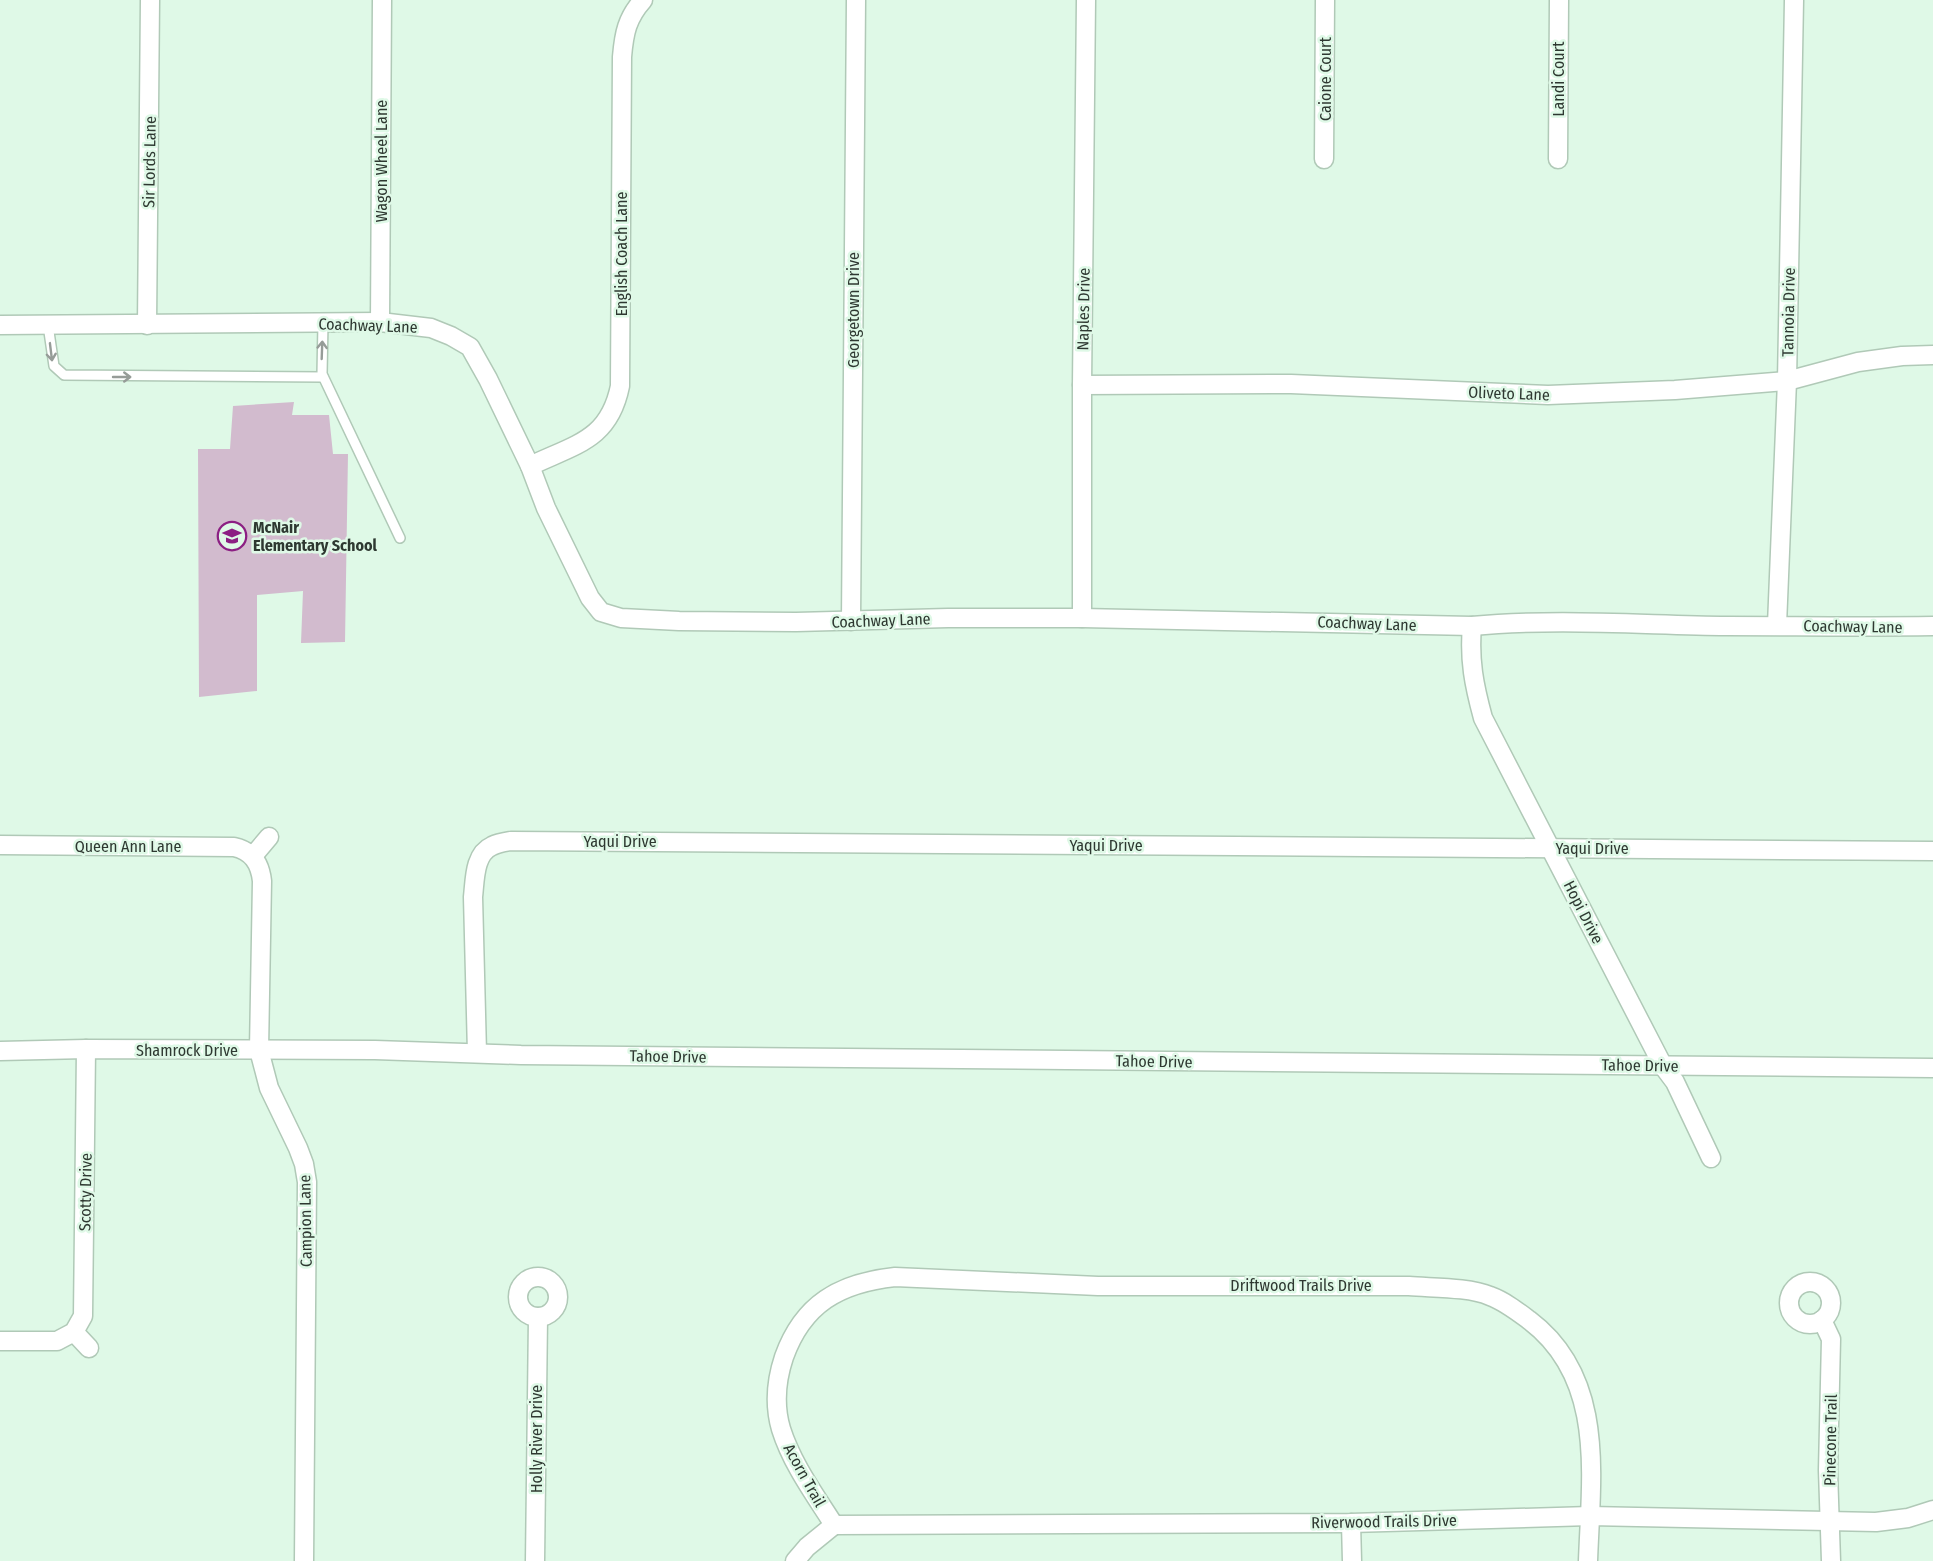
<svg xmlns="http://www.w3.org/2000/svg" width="1933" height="1561" viewBox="0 0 1933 1561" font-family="'Fira Sans Condensed',sans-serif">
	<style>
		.building { fill: #d2bbce }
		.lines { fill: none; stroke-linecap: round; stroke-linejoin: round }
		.service-casing { stroke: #b0c9b7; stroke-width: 12 }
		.minor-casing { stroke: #b0c9b7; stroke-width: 21 }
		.service { stroke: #fff; stroke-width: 9 }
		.minor { stroke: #fff; stroke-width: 18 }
		.oneway { stroke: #969c98 }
		.labels { text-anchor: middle; stroke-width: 5; stroke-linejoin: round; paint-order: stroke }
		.street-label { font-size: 16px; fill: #2e3831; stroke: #dff9e7 }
		.poi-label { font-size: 16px; font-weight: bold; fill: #2e3831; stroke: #dff9e7; text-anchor: start }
	</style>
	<rect width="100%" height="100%" fill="#dff9e7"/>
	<!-- building -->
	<path class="building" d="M294,402L292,415H329L333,454H348L345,642L301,643L303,591L257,595V691L199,697L198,449H230L233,406Z"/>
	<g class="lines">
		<!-- service casing -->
		<g class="service-casing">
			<g id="service">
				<path d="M323,323L322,374L400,538"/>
				<path d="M48,325L54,366L64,375L323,377"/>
			</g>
		</g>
		<!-- minor casing -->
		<g class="minor-casing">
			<g id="minor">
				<path d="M1324,159L1325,0"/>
				<path d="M1558,159L1559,0"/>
				<path d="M380,322L382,0"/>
				<path d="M0,325L380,322L431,328L451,336L470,347L488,379L530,466L546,508L590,598L601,612L621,618L679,621L796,622L948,618H1082L1472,626C1557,618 1642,625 1727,626C1796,626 1864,627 1933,626"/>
				<path d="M147,325L150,0"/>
				<path d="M1082,385L1291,384L1548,395L1675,390L1787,381L1858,362L1902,356L1933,355"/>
				<path d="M530,466C576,444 609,440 620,386L622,57C624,33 627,18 643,0"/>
				<path d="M1082,618V385L1086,0"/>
				<path d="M851,621L856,0"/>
				<path d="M1777,625L1787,381L1794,0"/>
				<path d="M1472,626C1469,660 1474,685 1483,718L1663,1066L1675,1082L1711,1158"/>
				<path d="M0,845L234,847C252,851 260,863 262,881L259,1050L269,1088L298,1148L304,1164L307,1182L304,1561"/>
				<path d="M253,856L269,837"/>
				<path d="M0,1051L86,1049L375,1050L521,1055L1933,1068"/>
				<path d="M477,1053L473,897C475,880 474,854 492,846C498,843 505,842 511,841L1933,851"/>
				<circle cx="538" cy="1297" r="20"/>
				<circle cx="1810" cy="1303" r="21"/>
				<path d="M1822,1320L1831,1339L1828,1470L1831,1561"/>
				<path d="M74,1332L89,1348"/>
				<path d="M0,1341H57L74,1332L83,1316L86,1049"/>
				<path d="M1351,1523L1352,1561"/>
				<path d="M834,1525C815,1495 792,1464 781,1429C774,1405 776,1381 784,1357C803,1304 839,1283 895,1277L1098,1286H1409C1432,1288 1469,1287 1490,1296C1504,1301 1517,1311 1529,1320C1606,1378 1591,1475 1588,1561"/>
				<path d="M834,1525L1351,1523L1590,1516L1876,1522L1908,1518L1933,1510"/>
				<path d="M535,1561L538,1317"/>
				<path d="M795,1561L807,1547L834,1525"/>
			</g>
		</g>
		<!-- service -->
		<use href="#service" class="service"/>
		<!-- minor -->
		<use href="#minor" class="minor"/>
	</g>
	<!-- one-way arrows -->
	<defs><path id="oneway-shaft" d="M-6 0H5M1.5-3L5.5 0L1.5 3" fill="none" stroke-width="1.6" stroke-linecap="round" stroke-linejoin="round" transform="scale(1.5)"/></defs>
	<g class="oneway">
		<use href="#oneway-shaft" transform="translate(322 350) rotate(-88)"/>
		<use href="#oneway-shaft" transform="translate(51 352) rotate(83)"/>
		<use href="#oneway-shaft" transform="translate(122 377)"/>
	</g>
	<!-- icons -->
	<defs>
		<g id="school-ring" transform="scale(1.5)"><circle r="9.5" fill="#dff9e7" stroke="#8c1f83" stroke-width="1.5"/><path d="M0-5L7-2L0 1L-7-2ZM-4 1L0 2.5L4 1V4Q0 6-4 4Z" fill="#8c1f83"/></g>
	</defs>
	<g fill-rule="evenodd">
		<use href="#school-ring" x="232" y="536"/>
	</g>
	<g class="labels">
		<!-- street labels -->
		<g class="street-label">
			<text transform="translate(1325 79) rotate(-90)" y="6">Caione Court</text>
			<text transform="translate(1558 79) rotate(-90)" y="6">Landi Court</text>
			<text transform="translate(381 161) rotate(-90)" y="6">Wagon Wheel Lane</text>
			<text transform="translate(149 162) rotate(-89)" y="6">Sir Lords Lane</text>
			<text transform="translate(621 254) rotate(-90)" y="6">English Coach Lane</text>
			<text transform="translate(1083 309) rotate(-89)" y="6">Naples Drive</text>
			<text transform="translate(853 310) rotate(-90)" y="6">Georgetown Drive</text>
			<text transform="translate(1788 312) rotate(-89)" y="6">Tannoia Drive</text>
			<text transform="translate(368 325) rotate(2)" y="6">Coachway Lane</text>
			<text transform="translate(1509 393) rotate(2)" y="6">Oliveto Lane</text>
			<text transform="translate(881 620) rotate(-2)" y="6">Coachway Lane</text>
			<text transform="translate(1367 623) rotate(2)" y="6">Coachway Lane</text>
			<text transform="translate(1853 626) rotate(1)" y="6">Coachway Lane</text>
			<text x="620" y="847">Yaqui Drive</text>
			<text x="1106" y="851">Yaqui Drive</text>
			<text x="128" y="852">Queen Ann Lane</text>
			<text x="1592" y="854">Yaqui Drive</text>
			<text transform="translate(1584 912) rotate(63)" y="6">Hopi Drive</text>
			<text x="187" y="1056">Shamrock Drive</text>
			<text transform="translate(668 1056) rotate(1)" y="6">Tahoe Drive</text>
			<text transform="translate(1154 1061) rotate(1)" y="6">Tahoe Drive</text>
			<text transform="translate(1640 1065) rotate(1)" y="6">Tahoe Drive</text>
			<text transform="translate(85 1192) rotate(-89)" y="6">Scotty Drive</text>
			<text transform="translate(305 1221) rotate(-91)" y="6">Campion Lane</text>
			<text x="1301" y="1291">Driftwood Trails Drive</text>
			<text transform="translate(536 1439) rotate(-90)" y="6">Holly River Drive</text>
			<text transform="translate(1830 1440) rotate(-89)" y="6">Pinecone Trail</text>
			<text transform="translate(805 1475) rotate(61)" y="6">Acorn Trail</text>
			<text transform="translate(1384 1521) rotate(-1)" y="6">Riverwood Trails Drive</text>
		</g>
		<!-- poi labels -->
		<g class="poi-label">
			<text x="253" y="533">McNair<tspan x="253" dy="18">Elementary School</tspan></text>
		</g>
	</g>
</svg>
